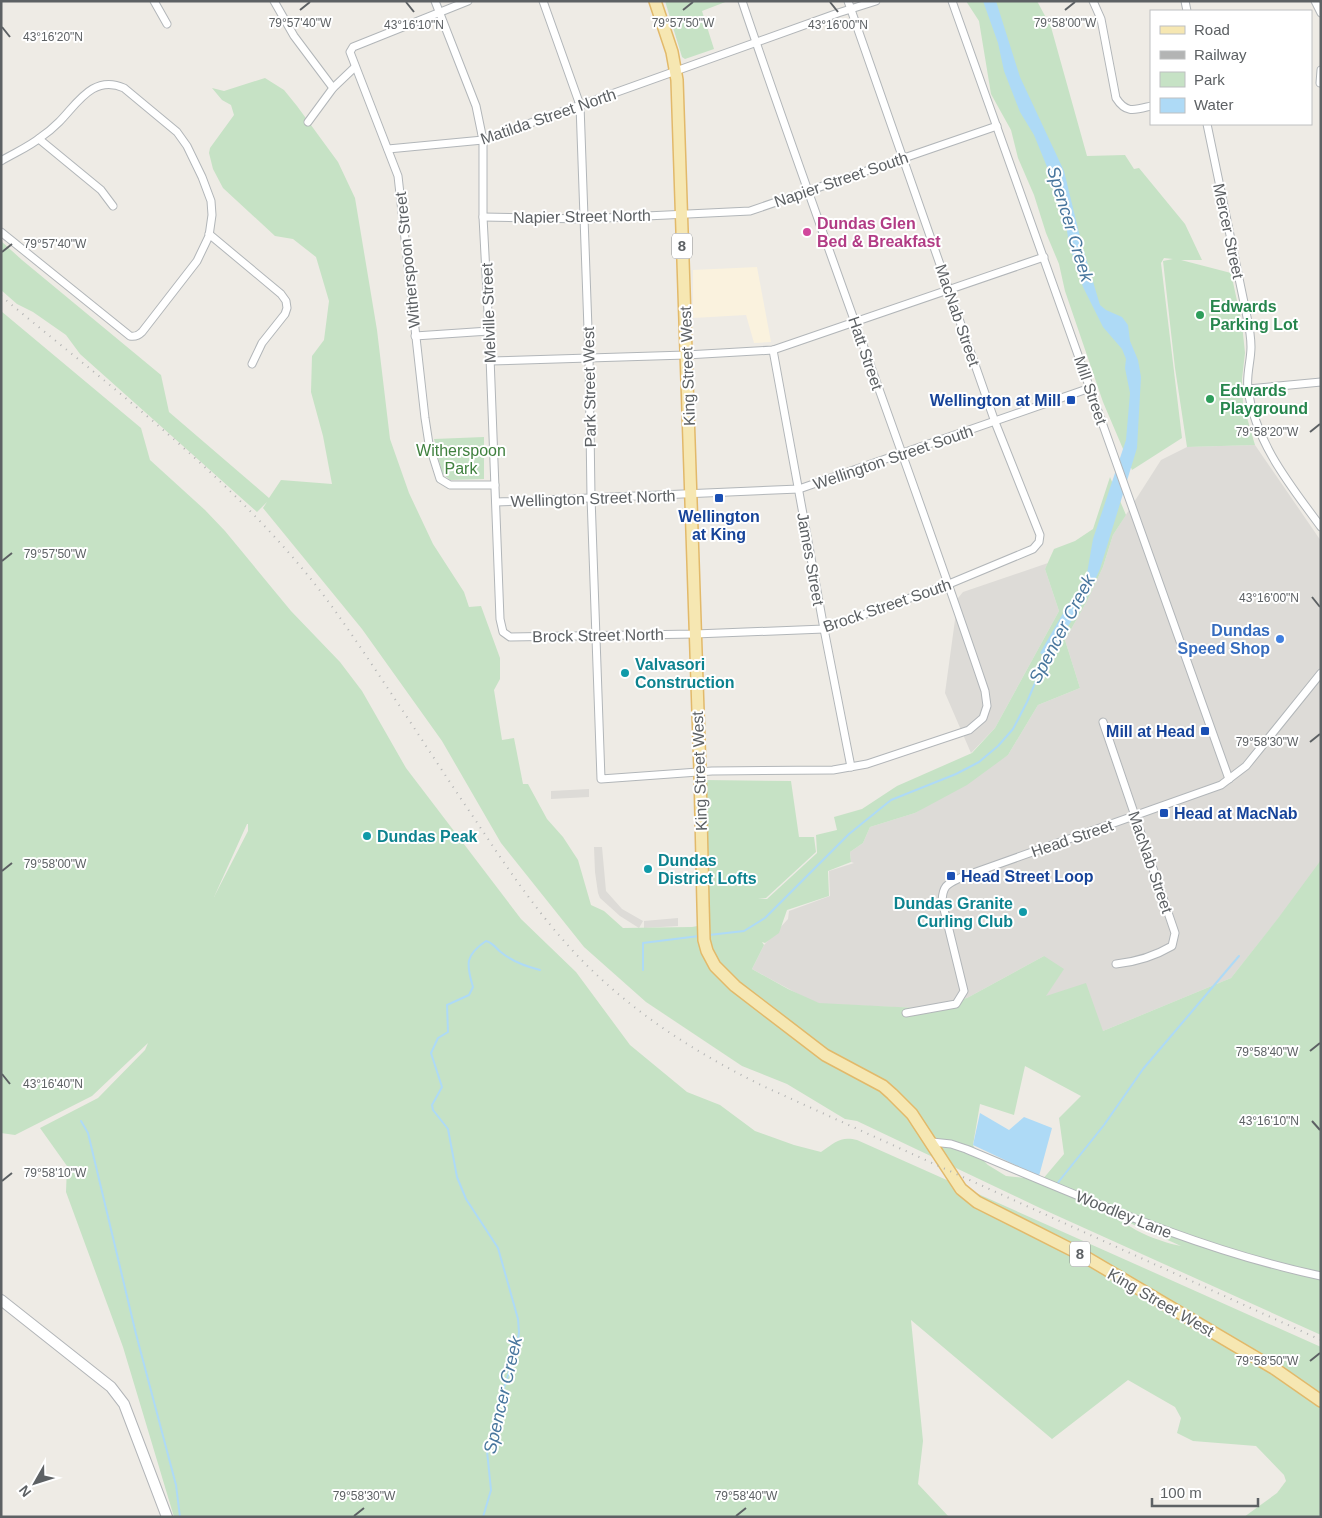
<svg xmlns="http://www.w3.org/2000/svg" width="1322" height="1518" viewBox="0 0 1322 1518" font-family="Arial,sans-serif">
	<style>
		.commercial { fill: #faf2de }
		.industrial { fill: #dddbd7 }
		.green { fill: #c6e2c5; fill-rule: evenodd }
		.water { fill: #aedaf6 }
		.lines { fill: none; stroke-linecap: round; stroke-linejoin: round }
		.stream { stroke: #aedaf6; stroke-width: 2 }
		.street-casing { stroke: #b2b6b9; stroke-width: 9 }
		.secondary-casing { stroke: #b2b5b8; stroke-width: 12 }
		.primary-casing { stroke: #e2b96a; stroke-width: 14 }
		.street { stroke: #fff; stroke-width: 7 }
		.secondary { stroke: #fff; stroke-width: 10 }
		.primary { stroke: #f6e7b2; stroke-width: 11 }
		.rail { stroke: #b3b4b4; stroke-width: 2; stroke-dasharray: 1 6; stroke-linecap: butt }
		.ticks { fill: none; stroke: #5d6164; stroke-width: 2 }
		.hotel-dot { fill: #d1479c; stroke: #fff; stroke-width: 2 }
		.leisure-dot { fill: #2e9e5b; stroke: #fff; stroke-width: 2 }
		.transit-dot { fill: #1a4fb4; stroke: #fff; stroke-width: 2 }
		.shop-dot { fill: #3f7fe0; stroke: #fff; stroke-width: 2 }
		.culture-dot { fill: #0f9aa8; stroke: #fff; stroke-width: 2 }
		.labels { text-anchor: middle; stroke-width: 4; stroke-linejoin: round; paint-order: stroke }
		.shield { fill: #fff; stroke: #8e9092; stroke-width: 1 }
		.shield-label { font-size: 15px; font-weight: bold; fill: #5d6164 }
		.street-label { font-size: 16px; fill: #5d6164; stroke: #fff }
		.hotel-label { font-size: 16px; font-weight: bold; fill: #b23c85; stroke: #fff; text-anchor: start }
		.leisure-label { font-size: 16px; font-weight: bold; fill: #27864d; stroke: #fff; text-anchor: start }
		.transit-label { font-size: 16px; font-weight: bold; fill: #164399; stroke: #fff; text-anchor: end }
		.park-label { font-size: 16px; fill: #40813f; stroke: #fff }
		.shop-label { font-size: 16px; font-weight: bold; fill: #366cbe; stroke: #fff; text-anchor: end }
		.culture-label { font-size: 16px; font-weight: bold; fill: #0d838f; stroke: #fff; text-anchor: start }
		.water-label { font-size: 18px; font-style: italic; fill: #49779e; stroke: #fff }
		.ticks-label { font-size: 12px; text-anchor: middle; fill: #5d6164; stroke: #fff; stroke-width: 4; stroke-linejoin: round; paint-order: stroke }
	</style>
	<rect width="100%" height="100%" fill="#eeebe5"/>
	<!-- commercial -->
	<path class="commercial" d="M757,267L771,342L754,343L746,315L693,318V270Z"/>
	<!-- industrial -->
	<g class="industrial">
		<path d="M1255,445L1321,541V865L1231,978L1103,1031L1045,997L1044,956L967,998L918,1008L822,1004L811,1001L752,969L764,945L788,919L789,911L830,896L829,871L854,863L851,862L850,852L863,843L870,827L915,813L1008,755L1038,705L1080,688L1065,640L1087,601L1103,567L1113,535L1161,460L1187,447Z"/>
		<path d="M1048,563L1045,569L1059,611L995,728L971,753L945,693L958,598L963,592Z"/>
		<path d="M589,789V797L551,799V791Z"/>
		<path d="M594,847H602L606,891L622,909L643,921L639,928L620,916L600,898L598,893L595,872Z"/>
		<path d="M678,918V926L644,928V921Z"/>
	</g>
	<!-- green -->
	<g class="green">
		<path d="M665,1H728L702,11L714,49L685,59L682,57Z"/>
		<path d="M966,1H1037L1051,27L1087,156L1125,155L1134,169L1139,168L1185,224L1202,260H1181L1231,273L1242,324L1245,353L1242,379L1243,404L1255,445L1187,447L1175,368L1163,261L1173,259L1164,258L1161,263L1182,438L1132,470L1103,402L1065,291L1059,264L1046,233L1034,195L1018,158L1011,130L991,94L979,21Z"/>
		<path d="M265,78L284,90L297,106L338,162L355,198L377,330L390,439L409,493L433,544L464,592L469,607L481,606L500,658V679L494,690L502,740L514,738L523,784H528L547,819L563,837L578,860L591,905L604,911L623,928L692,927L709,924L704,780L791,781L799,837H814L816,852L766,898L758,899H767L817,853L816,835L837,830L834,817L862,809L897,786L972,753L995,728L1059,611L1045,569L1054,549L1075,541L1093,529L1110,477L1126,515L1113,535L1103,567L1087,601L1065,640L1080,688L1038,705L1008,755L967,785L915,813L870,827L863,843L850,852L851,862L828,871L829,896L787,910L779,933L765,943L762,942L764,945L752,969L788,989L819,1003L918,1008L967,998L1044,956L1064,969L1046,996L1086,983L1103,1031L1231,978L1279,917L1321,860V1335L1040,1208L857,1121L845,1119L787,1084L742,1066L646,1002L584,947L501,843L442,741L362,629L263,508L267,502L257,512L80,354L66,335L33,312L17,304L1,290V241L22,260L161,375L169,412L269,498L281,480L332,484L323,436L311,392L312,356L324,340L329,301L316,257L293,239L275,236L223,188L213,169L209,153L210,148L234,115L231,105L222,100L212,88L224,91ZM1025,1066L1081,1096L1059,1118L1064,1154L1042,1180L1006,1176L988,1165L979,1156L973,1145L980,1104L1014,1115ZM1121,1219L1181,1246C1164,1243 1131,1231 1121,1219Z"/>
		<path d="M1,311L141,428L150,460L205,510L225,531L291,611L340,662L362,691L406,768L521,919L576,972L630,1045L687,1092L720,1105L755,1131L794,1145L821,1152C835,1143 840,1136 857,1140L1321,1347V1517H1244L1277,1493L1286,1481L1284,1475L1256,1446L1193,1441L1177,1433L1181,1418L1175,1407L1128,1380L1052,1439L911,1320L923,1441L918,1484L949,1517H174L123,1347L66,1192L67,1166L40,1128L98,1098L145,1050L148,1043L92,1096L15,1135L1,1133ZM248,824V831L214,897L247,824Z"/>
		<path d="M484,437V479L450,480L442,473L434,439Z"/>
	</g>
	<!-- water -->
	<g class="water">
		<path d="M983,1H996L1020,77L1064,171L1082,245L1100,305L1106,310L1122,317L1128,325L1130,341L1138,360L1141,377L1137,448L1100,569L1089,593L1048,658L1040,653L1069,603L1078,594L1086,579L1093,539L1126,440L1130,393L1125,368L1126,359L1122,349L1103,327L1083,287L1069,244L1064,211L1054,184L1034,135L1020,112L1004,71L998,43Z"/>
		<path d="M980,1113L1009,1130L1024,1117L1052,1128L1039,1176L973,1145Z"/>
	</g>
	<g class="lines">
		<!-- stream -->
		<g class="stream">
			<path d="M709,935L744,931L765,918L849,834L891,800L956,774L979,762L998,746L1013,729L1027,702L1047,655"/>
			<path d="M643,970V943L699,936"/>
			<path d="M81,1121L88,1133L136,1334L176,1485L180,1517"/>
			<path d="M1056,1185L1104,1125L1143,1069L1239,956"/>
			<path d="M483,1517L491,1490L487,1451L494,1419L517,1347L519,1332L518,1319L498,1248L466,1199L457,1177L448,1129L433,1110L432,1105L442,1087L431,1053L438,1038L448,1032L447,1005L469,995L473,987C466,964 465,955 486,941C494,943 496,949 502,953C512,961 528,967 540,970"/>
		</g>
		<!-- street casing -->
		<g class="street-casing">
			<g id="street">
				<path d="M154,1L167,24"/>
				<path d="M274,1L294,36L333,88"/>
				<path d="M435,1L476,106L483,140V217L489,331L500,619L503,632L510,637L695,634L824,629L949,584L1033,549L1039,542L1040,535L995,422L848,1"/>
				<path d="M468,1L353,47L350,52L398,176L425,418L429,444L440,479L450,485H495"/>
				<path d="M543,1L580,105L589,357L591,497L601,779L712,771L833,770L867,764L969,730L983,718L987,706L985,691C907,460 820,232 742,1"/>
				<path d="M952,1L1229,779"/>
				<path d="M1093,1L1101,19L1116,98C1126,114 1135,110 1151,106"/>
				<path d="M1185,1L1187,11"/>
				<path d="M1315,1L1321,13"/>
				<path d="M1320,83L1321,70"/>
				<path d="M308,122L333,88L355,67"/>
				<path d="M1207,124L1247,317C1249,326 1251,337 1251,347C1251,361 1246,375 1248,389C1255,442 1290,485 1321,527"/>
				<path d="M39,139L101,190L113,206"/>
				<path d="M388,149L483,140L838,13L876,1"/>
				<path d="M1,161C14,153 29,147 41,137C47,133 53,128 59,122C77,104 93,74 124,88L177,132L187,146L202,177L211,201L212,215L209,236L197,261L142,332C138,336 135,337 130,336L1,232"/>
				<path d="M483,217L584,219L750,211L997,126"/>
				<path d="M209,234L281,294L286,301L287,308L285,314L262,343L252,364"/>
				<path d="M415,336L489,331"/>
				<path d="M773,350L824,629L851,767"/>
				<path d="M490,361L686,355L773,350L1044,257"/>
				<path d="M1248,389L1321,382"/>
				<path d="M496,502L799,489L1090,388"/>
				<path d="M1103,722L1175,933L1172,946C1155,956 1135,962 1116,964"/>
				<path d="M906,1013L956,1004L964,991L942,901C943,884 948,884 962,877L1221,785L1246,766L1321,673"/>
				<path d="M932,1142L951,1144L966,1149C1082,1197 1197,1250 1321,1276"/>
			</g>
		</g>
		<!-- secondary casing -->
		<g class="secondary-casing">
			<path id="secondary" d="M1,1300L111,1387L124,1404L167,1517"/>
		</g>
		<!-- primary casing -->
		<g class="primary-casing">
			<path id="primary" d="M655,1L672,52L677,80L700,772L703,904L704,940L707,951L715,966L735,986L825,1055L883,1086L892,1094L912,1114L961,1189L977,1202L1082,1255L1275,1369L1321,1401"/>
		</g>
		<!-- street -->
		<use href="#street" class="street"/>
		<!-- secondary -->
		<use href="#secondary" class="secondary"/>
		<!-- primary -->
		<use href="#primary" class="primary"/>
		<!-- rail -->
		<path class="rail" d="M1,296C108,385 222,469 310,578C340,615 366,656 393,696C421,738 448,780 476,821C506,866 536,911 573,951C627,1009 692,1051 763,1086L1321,1340"/>
	</g>
	<!-- ticks -->
	<path class="ticks" d="M406,2L414,12M830,2L838,12M300,10L310,2M683,10L693,2M1065,10L1075,2M2,27L10,37M2,252L12,244M1310,432L1320,424M2,561L12,553M1312,597L1320,607M1310,742L1320,734M2,871L12,863M1310,1051L1320,1043M2,1074L10,1084M1312,1121L1320,1130M2,1181L12,1173M1310,1361L1320,1353M354,1516L364,1508M736,1516L746,1508"/>
	<!-- markers -->
	<circle class="hotel-dot" cx="807" cy="232" r="5"/>
	<g class="leisure-dot">
		<circle cx="1200" cy="315" r="5"/>
		<circle cx="1210" cy="399" r="5"/>
	</g>
	<g class="transit-dot">
		<rect x="1066" y="395" width="10" height="10" rx="2.5"/>
		<rect x="714" y="493" width="10" height="10" rx="2.5"/>
		<rect x="1200" y="726" width="10" height="10" rx="2.5"/>
		<rect x="1159" y="808" width="10" height="10" rx="2.5"/>
		<rect x="946" y="871" width="10" height="10" rx="2.5"/>
	</g>
	<circle class="shop-dot" cx="1280" cy="639" r="5"/>
	<g class="culture-dot">
		<circle cx="625" cy="673" r="5"/>
		<circle cx="367" cy="836" r="5"/>
		<circle cx="648" cy="869" r="5"/>
		<circle cx="1023" cy="912" r="5"/>
	</g>
	<g class="labels">
		<!-- shield labels -->
		<g class="shield">
			<rect x="672" y="233.5" width="20" height="25" rx="4"/>
			<rect x="1070" y="1241.5" width="20" height="25" rx="4"/>
		</g>
		<g class="shield-label">
			<text x="682" y="251">8</text>
			<text x="1080" y="1259">8</text>
		</g>
		<!-- street labels -->
		<g class="street-label">
			<text transform="translate(548 116) rotate(-19)" y="6">Matilda Street North</text>
			<text transform="translate(841 179) rotate(-19)" y="6">Napier Street South</text>
			<text transform="translate(582 216) rotate(-1)" y="6">Napier Street North</text>
			<text transform="translate(1229 231) rotate(78)" y="6">Mercer Street</text>
			<text transform="translate(407 260) rotate(-96)" y="6">Witherspoon Street</text>
			<text transform="translate(488 313) rotate(-92)" y="6">Melville Street</text>
			<text transform="translate(958 315) rotate(71)" y="6">MacNab Street</text>
			<text transform="translate(866 353) rotate(71)" y="6">Hatt Street</text>
			<text transform="translate(687 366) rotate(-92)" y="6">King Street West</text>
			<text transform="translate(589 387) rotate(-91)" y="6">Park Street West</text>
			<text transform="translate(1091 390) rotate(71)" y="6">Mill Street</text>
			<text transform="translate(893 457) rotate(-19)" y="6">Wellington Street South</text>
			<text transform="translate(593 498) rotate(-2)" y="6">Wellington Street North</text>
			<text transform="translate(811 559) rotate(80)" y="6">James Street</text>
			<text transform="translate(887 605) rotate(-19)" y="6">Brock Street South</text>
			<text transform="translate(598 635) rotate(-1)" y="6">Brock Street North</text>
			<text transform="translate(699 771) rotate(-92)" y="6">King Street West</text>
			<text transform="translate(1072 838) rotate(-19)" y="6">Head Street</text>
			<text transform="translate(1151 862) rotate(71)" y="6">MacNab Street</text>
			<text transform="translate(1124 1214) rotate(22)" y="6">Woodley Lane</text>
			<text transform="translate(1161 1302) rotate(30)" y="6">King Street West</text>
		</g>
		<!-- hotel labels -->
		<g class="hotel-label">
			<text x="817" y="229">Dundas Glen<tspan x="817" dy="18">Bed &amp; Breakfast</tspan></text>
		</g>
		<!-- leisure labels -->
		<g class="leisure-label">
			<text x="1210" y="312">Edwards<tspan x="1210" dy="18">Parking Lot</tspan></text>
			<text x="1220" y="396">Edwards<tspan x="1220" dy="18">Playground</tspan></text>
		</g>
		<!-- transit labels -->
		<g class="transit-label">
			<text x="1061" y="406">Wellington at Mill</text>
			<text x="719" y="522" text-anchor="middle">Wellington<tspan x="719" dy="18">at King</tspan></text>
			<text x="1195" y="737">Mill at Head</text>
			<text x="1174" y="819" text-anchor="start">Head at MacNab</text>
			<text x="961" y="882" text-anchor="start">Head Street Loop</text>
		</g>
		<!-- park labels -->
		<g class="park-label">
			<text x="461" y="456">Witherspoon<tspan x="461" dy="18">Park</tspan></text>
		</g>
		<!-- shop labels -->
		<g class="shop-label">
			<text x="1270" y="636">Dundas<tspan x="1270" dy="18">Speed Shop</tspan></text>
		</g>
		<!-- culture labels -->
		<g class="culture-label">
			<text x="635" y="670">Valvasori<tspan x="635" dy="18">Construction</tspan></text>
			<text x="377" y="842">Dundas Peak</text>
			<text x="658" y="866">Dundas<tspan x="658" dy="18">District Lofts</tspan></text>
			<text x="1013" y="909" text-anchor="end">Dundas Granite<tspan x="1013" dy="18">Curling Club</tspan></text>
		</g>
		<!-- water labels -->
		<g class="water-label">
			<text transform="translate(1070 224) rotate(73)" y="6">Spencer Creek</text>
			<text transform="translate(1062 629) rotate(-62)" y="6">Spencer Creek</text>
			<text transform="translate(503 1395) rotate(-77)" y="6">Spencer Creek</text>
		</g>
	</g>
	<g class="ticks-label">
		<text x="300" y="27">79°57'40"W</text>
		<text x="683" y="27">79°57'50"W</text>
		<text x="1065" y="27">79°58'00"W</text>
		<text x="838" y="29">43°16'00"N</text>
		<text x="414" y="29">43°16'10"N</text>
		<text x="53" y="41">43°16'20"N</text>
		<text x="55" y="248">79°57'40"W</text>
		<text x="1267" y="436">79°58'20"W</text>
		<text x="55" y="558">79°57'50"W</text>
		<text x="1269" y="602">43°16'00"N</text>
		<text x="1267" y="746">79°58'30"W</text>
		<text x="55" y="868">79°58'00"W</text>
		<text x="1267" y="1056">79°58'40"W</text>
		<text x="53" y="1088">43°16'40"N</text>
		<text x="1269" y="1125">43°16'10"N</text>
		<text x="55" y="1177">79°58'10"W</text>
		<text x="1267" y="1365">79°58'50"W</text>
		<text x="364" y="1500">79°58'30"W</text>
		<text x="746" y="1500">79°58'40"W</text>
	</g>
	<!-- border -->
	<rect width="1322" height="1518" fill="none" stroke="#5d6164" stroke-width="5"/>
	<!-- legend -->
	<rect x="1150" y="10" width="162" height="115" fill="#ffffff" stroke="#bec0c1"/>
	<rect x="1160" y="26" width="25" height="8" fill="#f6e7b2" stroke="#bec0c1"/>
	<text x="1194" y="35" font-size="15" fill="#5d6164">Road</text>
	<rect x="1160" y="51" width="25" height="8" fill="#b3b4b4" stroke="#bec0c1"/>
	<text x="1194" y="60" font-size="15" fill="#5d6164">Railway</text>
	<rect x="1160" y="72" width="25" height="15" fill="#c6e2c5" stroke="#bec0c1"/>
	<text x="1194" y="85" font-size="15" fill="#5d6164">Park</text>
	<rect x="1160" y="98" width="25" height="15" fill="#aedaf6" stroke="#bec0c1"/>
	<text x="1194" y="110" font-size="15" fill="#5d6164">Water</text>
	<!-- north arrow -->
	<g transform="translate(35 1483) rotate(231)" stroke="#ffffff" stroke-width="4" paint-order="stroke">
	<path d="M0-4L9 19L0 12L-9 19Z" fill="#5d6164"/>
	<text y="-8" font-size="14" font-weight="bold" text-anchor="middle" fill="#5d6164">N</text>
	</g>
	<!-- scale -->
	<path d="M1152 1498v8h106v-8" fill="none" stroke="#5d6164" stroke-width="2.5"/>
	<text x="1160" y="1498" font-size="15" fill="#5d6164" stroke="#ffffff" stroke-width="4" paint-order="stroke">100 m</text>
</svg>
